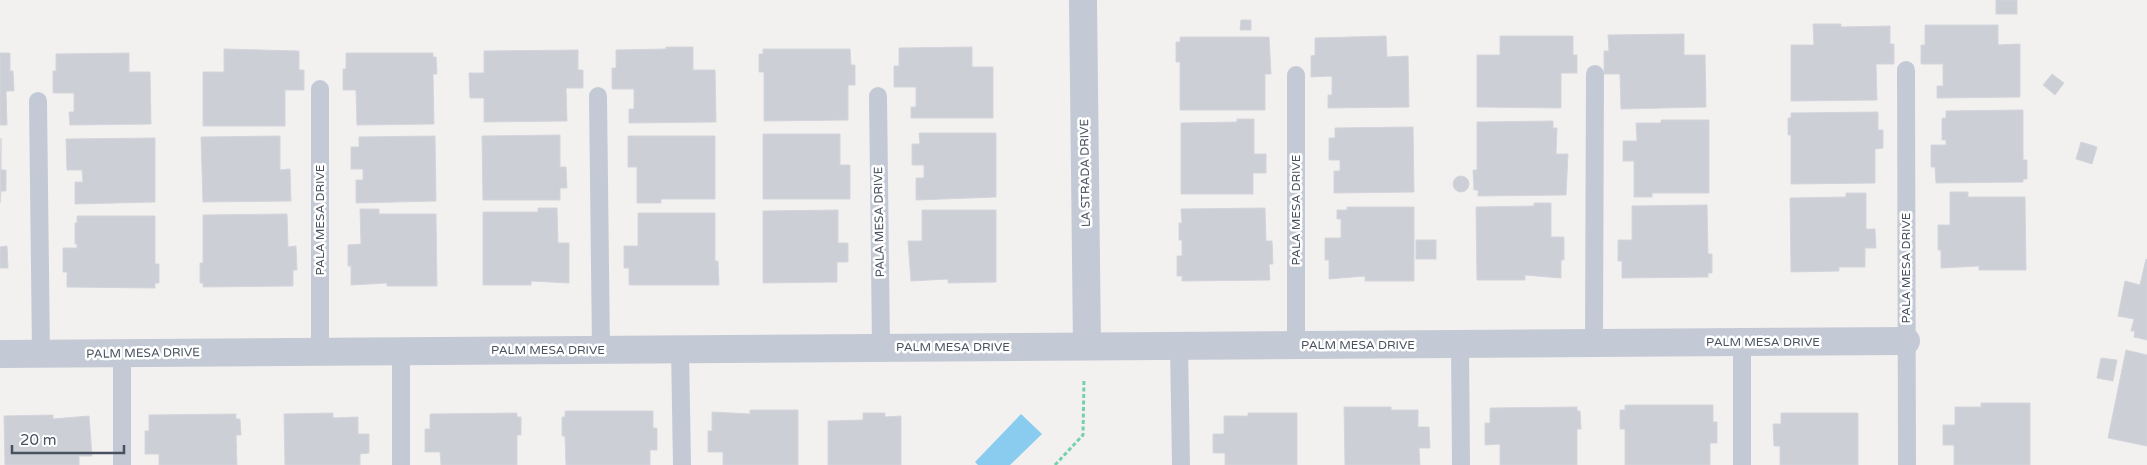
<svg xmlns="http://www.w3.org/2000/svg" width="2147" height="465" viewBox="0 0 2147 465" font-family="'Varela Round',sans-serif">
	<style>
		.water { fill: #8accef }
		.building { fill: #cccfd6; stroke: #d4d5dc }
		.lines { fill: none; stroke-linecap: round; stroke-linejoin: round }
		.path { stroke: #75d0b0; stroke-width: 3; stroke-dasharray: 4 2.5; stroke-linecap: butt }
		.service { stroke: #c4cad5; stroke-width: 18 }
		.minor { stroke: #c4cad5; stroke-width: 28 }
		.tertiary { stroke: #c4cad5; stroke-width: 28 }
		.labels { text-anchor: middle; stroke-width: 5; stroke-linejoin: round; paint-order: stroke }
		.street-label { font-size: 12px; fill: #48515f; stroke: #fff }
	</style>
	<rect width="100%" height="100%" fill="#f3f1f0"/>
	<!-- water -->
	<path class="water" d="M1021,414L1042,434L1010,465H978L975,462Z"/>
	<!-- building -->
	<g class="building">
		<rect x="1996" y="0" width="21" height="14"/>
		<path d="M1241,20H1251V30H1240Z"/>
		<path d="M1813,24H1841V27L1890,26V44H1894V64H1876L1877,100L1791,101V45H1814Z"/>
		<path d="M1925,25H1998V45L2020,44V97L1937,98V86H1943V64H1921V45H1925Z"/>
		<path d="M1684,34V55H1705L1706,107L1621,109L1620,74H1604V51H1609L1608,35Z"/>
		<path d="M1386,36L1387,57L1408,56L1409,107L1328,108V95H1332V76L1311,77V56L1315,55V38Z"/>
		<path d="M1500,36H1573V55H1577V73H1561V108L1477,107V55H1500Z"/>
		<path d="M1180,37H1269L1271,74H1265V110H1180V62H1176V42H1180Z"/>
		<path d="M666,47H693V70H715L716,122L629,123V109H634V89H612V68H616V50L666,49Z"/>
		<path d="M972,47V67H993V118H911V107H916V87H894V66H899V48Z"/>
		<path d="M224,49L299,51V70H304V90H285V126H203V72H224Z"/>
		<path d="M763,49H850L851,65H855V85H848V120L764,121V72H759V54H763Z"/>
		<path d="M578,50V70H583V88H566L567,121L484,122V98H470L469,73H484V51Z"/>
		<path d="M0,53H10V71H13L14,91H6L7,125H0Z"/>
		<path d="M129,53V72H150L151,124L70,125L69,112H74V93H53V71H56V54Z"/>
		<path d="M346,53H433V57H436L437,74H433L434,124L357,125L356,90H343V69H346Z"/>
		<path d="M2052,74L2064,83L2055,95L2043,85Z"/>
		<path d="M2023,110V160H2027V179H2023V182L1936,183L1935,167H1931V145H1946V140H1942V118H1946V111Z"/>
		<path d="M1878,112V130H1883V148L1875,149V183L1791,184V135H1788V118H1791V113Z"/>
		<path d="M1237,119H1254V154H1266V173H1253V194H1181V123L1237,122Z"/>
		<path d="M1661,120H1709V193H1652V197H1634V161H1623V141H1637L1636,123H1661Z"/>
		<path d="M1553,121V128H1557L1556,154H1568L1566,195L1478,196V190H1474L1473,170H1477V122Z"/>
		<path d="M1413,127L1414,192L1334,193V171H1340V160H1329V138H1335V128Z"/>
		<path d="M919,133H996V197L916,200V178H924V165H912V144H920Z"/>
		<path d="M763,134H840V165H850V199H763Z"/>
		<path d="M560,135V167H566L567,188H560V200H483L482,136Z"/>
		<path d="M280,136V170L290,169L291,201L203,202L201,137Z"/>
		<path d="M435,136L436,201L356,203V180H363V169H351V147H359V137Z"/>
		<path d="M628,136H715V199H661V203H637V167H628Z"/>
		<path d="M1,138V170H6V191H1L0,203Z"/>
		<path d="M155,138V202L75,204V182H83L82,170H67L66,139Z"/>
		<path d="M2081,142L2097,147L2092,164L2076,159Z"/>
		<circle cx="1461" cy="184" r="8"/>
		<path d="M1950,192H1968V197H2025L2026,270H1979V266L1941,268V250H1938V225H1950Z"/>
		<path d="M1846,193H1866V229H1875L1876,248H1865V267H1839V271L1791,272L1790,198L1846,197Z"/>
		<path d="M1534,203H1551V237H1564V260H1561V278L1525,275V280H1477L1476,207L1534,206Z"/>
		<path d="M1707,205L1708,254H1712V273H1708V277L1622,278V261H1618V240H1632V206Z"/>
		<path d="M1347,207H1414V281H1365V276L1329,279V260H1325V238H1341V219H1337V210H1347Z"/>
		<path d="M538,208H557L558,243H569V283L531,281V285H483V212H538Z"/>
		<path d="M1265,208L1266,241H1272L1273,264H1269L1270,280L1182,281V276H1177V256H1182V240H1179V223H1182L1181,209Z"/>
		<path d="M360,209H379V214H436L437,286H387V283L351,285V266H348V245L361,244Z"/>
		<path d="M838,210V243H848V262H837V282L763,283V211Z"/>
		<path d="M922,210H996V282L948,283V279L911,281L908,241H922Z"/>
		<path d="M638,213H715V261H718L719,285H629V268H624V246H638Z"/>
		<path d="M287,214L288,247L296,246L297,270H293V286L203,287V283H200V263H203V215Z"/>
		<path d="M77,216H155V264H159V283H155V288L67,287V272H63V248H77V244H75V223H77Z"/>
		<rect x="1416" y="240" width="20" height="19"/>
		<path d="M7,246L8,268H0V247Z"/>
		<path d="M2146,259L2147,260V340L2134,337L2135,331H2131L2134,319L2118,316L2125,281L2140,285Z"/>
		<path d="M2126,350L2147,355V446L2108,438Z"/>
		<path d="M2101,358L2117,360L2113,381L2097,378Z"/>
		<path d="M1981,403H2030V465H1954V445H1943V425H1955V407H1981Z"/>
		<path d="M1625,405H1713V422H1717V443H1710V465H1625V429H1620V410H1625Z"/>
		<path d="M1344,407H1391V410H1418V427H1429L1430,448H1419L1420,465H1345Z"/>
		<path d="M1577,407V411H1580L1581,429H1577V465H1500V444L1485,445V423H1490V408Z"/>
		<path d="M750,410H798V465H723V452H708V431H712V412L750,414Z"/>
		<path d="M565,411H653V428H657V450H650V465H566L565,436H562V417H565Z"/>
		<path d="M333,413V418L358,417V434H369V453L360,454V465H285L284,414Z"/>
		<path d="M517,413V417H521V435H517V465H441L440,452H425V429H430V414Z"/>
		<path d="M863,413H885V417L901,416V465H828V421L863,420Z"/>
		<path d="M1248,413H1297V465H1225V453H1213V434H1224V416H1248Z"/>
		<path d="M1781,413H1858V465H1780V446H1774L1773,424H1781Z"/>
		<path d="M236,414V419H240L241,435H236L237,465H159V454H145V431H149V415Z"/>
		<path d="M53,415V419L89,416L92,456H79V465H5L4,416Z"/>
	</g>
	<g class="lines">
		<!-- path -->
		<path class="path" d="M1055,465L1083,435L1084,379"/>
		<!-- service -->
		<g class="service">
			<path d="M1906,70L1907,465"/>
			<path d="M1296,75V345"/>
			<path d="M320,89V351"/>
			<path d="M598,96L601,350"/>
			<path d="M878,96L881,347"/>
			<path d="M38,101L41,354"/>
			<path d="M1742,342V465"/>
			<path d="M1594,343L1595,74"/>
			<path d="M1460,344L1461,465"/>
			<path d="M1179,346L1181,465"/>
			<path d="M680,349L682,465"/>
			<path d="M401,351V465"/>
			<path d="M122,353V465"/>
		</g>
		<!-- minor -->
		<path class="minor" d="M0,354L1906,341"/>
		<!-- tertiary -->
		<path class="tertiary" d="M1083,0L1087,346"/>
	</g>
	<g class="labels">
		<!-- street labels -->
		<g class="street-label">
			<text transform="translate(1085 173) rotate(-91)" y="4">LA STRADA DRIVE</text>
			<text transform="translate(1296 210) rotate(-90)" y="4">PALA MESA DRIVE</text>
			<text transform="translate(320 220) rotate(-90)" y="4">PALA MESA DRIVE</text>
			<text transform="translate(879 222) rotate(-91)" y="4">PALA MESA DRIVE</text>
			<text transform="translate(1906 268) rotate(-90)" y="4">PALA MESA DRIVE</text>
			<text x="1763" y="346">PALM MESA DRIVE</text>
			<text x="1358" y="349">PALM MESA DRIVE</text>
			<text x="953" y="351">PALM MESA DRIVE</text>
			<text x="548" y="354">PALM MESA DRIVE</text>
			<text transform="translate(143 353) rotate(-1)" y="4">PALM MESA DRIVE</text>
		</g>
	</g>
	<!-- scale -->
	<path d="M12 445v8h112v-8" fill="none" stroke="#48515f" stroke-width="2.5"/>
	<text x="20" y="445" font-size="15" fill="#48515f" stroke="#ffffff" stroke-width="4" paint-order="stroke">20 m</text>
</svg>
